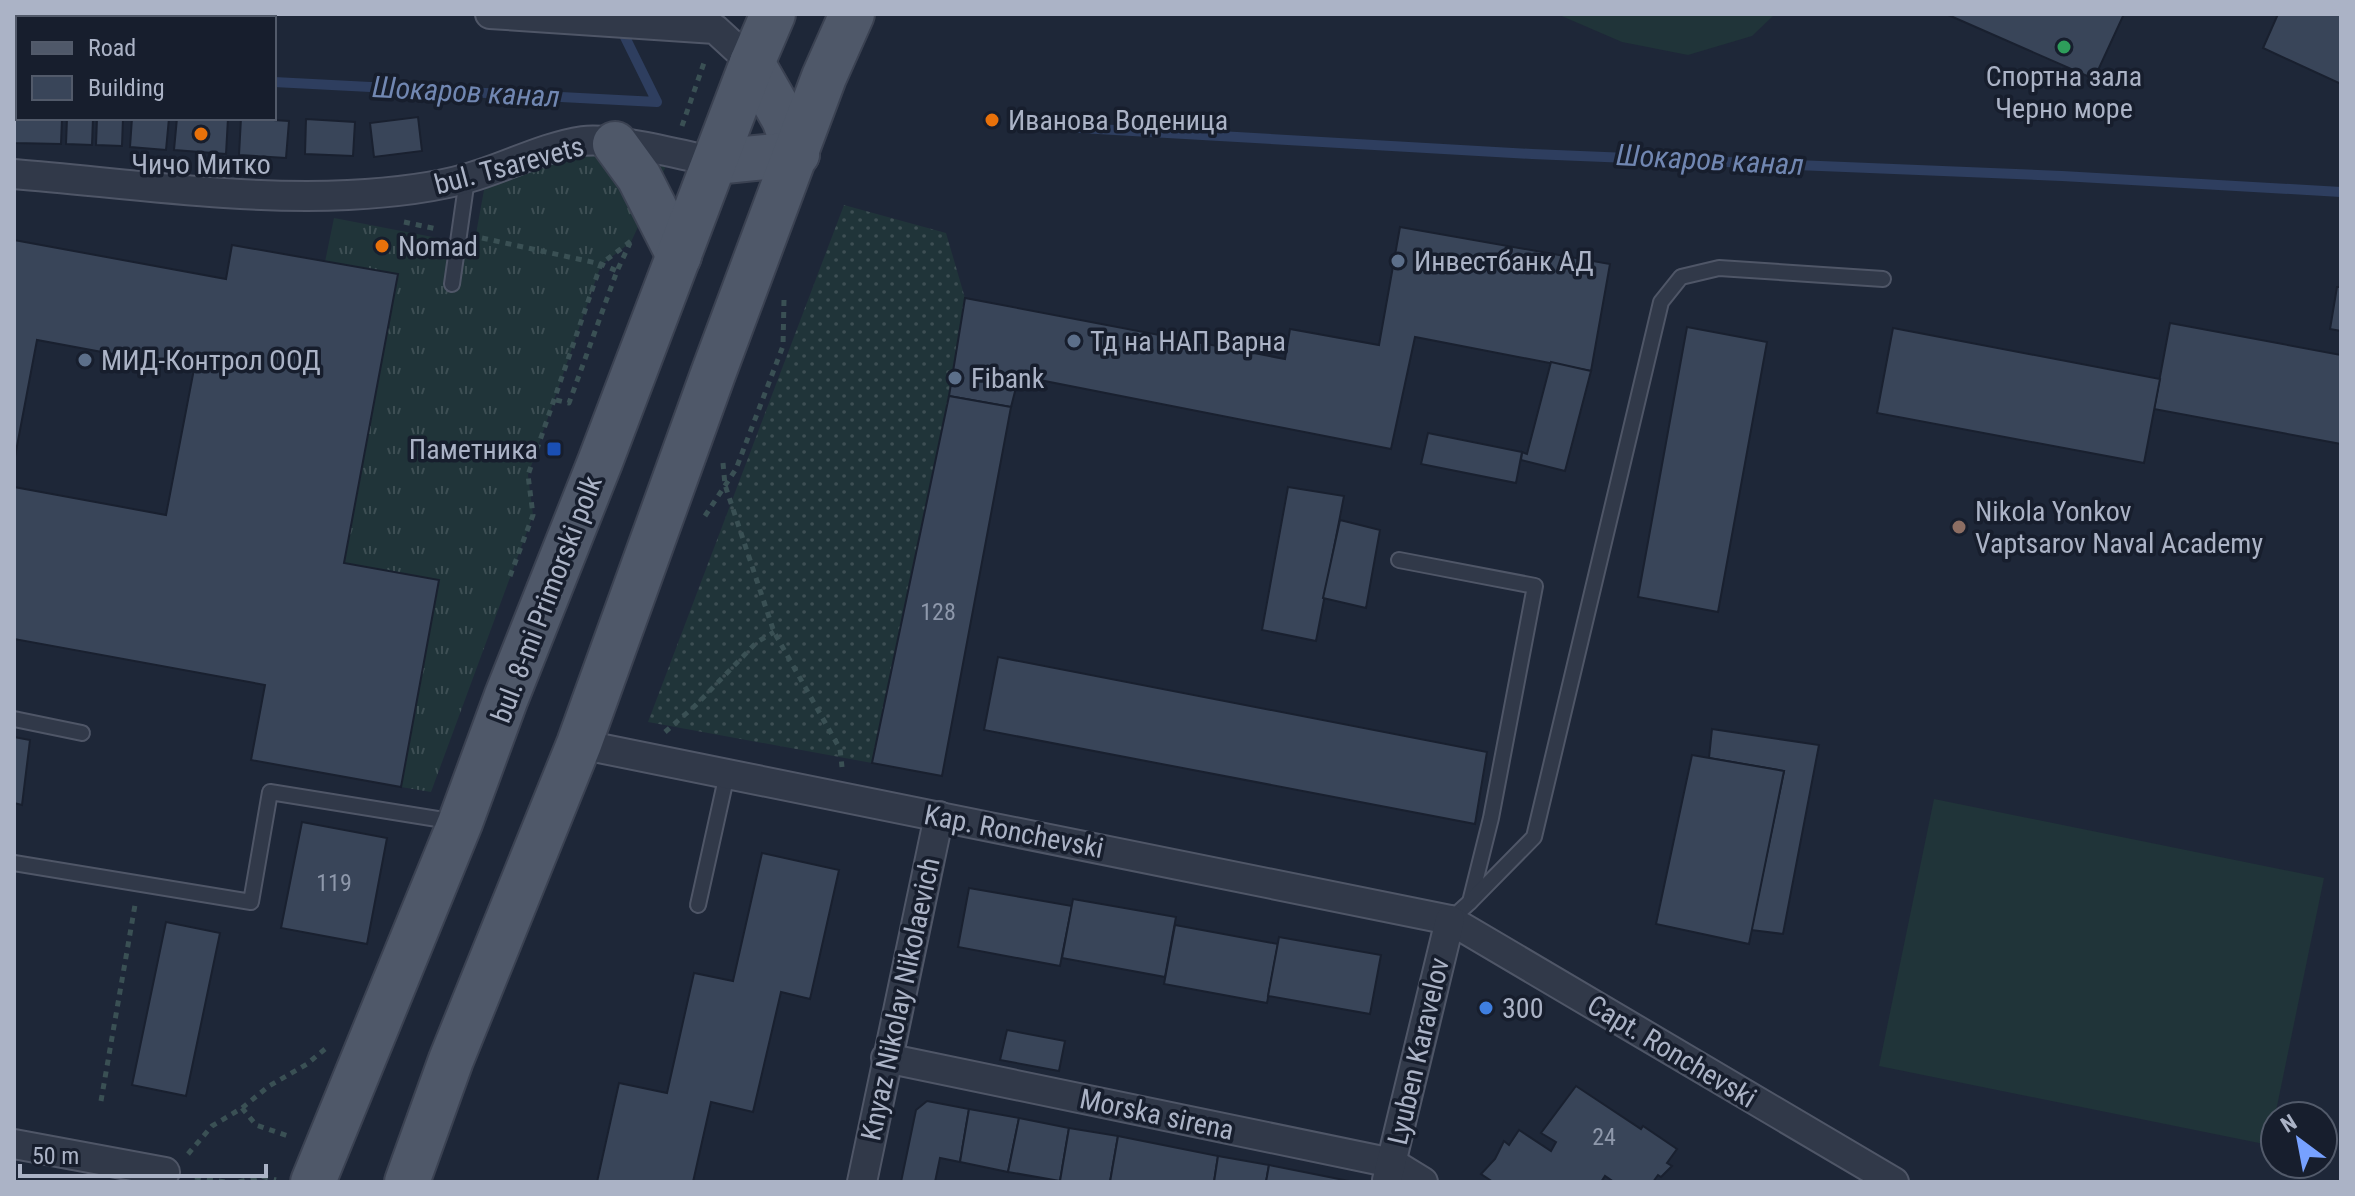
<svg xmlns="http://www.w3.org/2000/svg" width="2355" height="1196" viewBox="0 0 2355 1196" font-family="'Roboto Condensed',sans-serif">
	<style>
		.grass { fill: url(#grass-tufts) }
		.garden { fill: url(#garden-dots) }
		.pitch { fill: #203439 }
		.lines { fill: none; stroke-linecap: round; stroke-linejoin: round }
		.stream { stroke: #2e3e5f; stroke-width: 10 }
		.building { fill: #394559; stroke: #19202f; stroke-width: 2 }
		.service-casing { stroke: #4f5667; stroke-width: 18 }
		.minor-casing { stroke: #4f5667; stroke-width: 32 }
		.primary-casing { stroke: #3b4252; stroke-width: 48 }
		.path { stroke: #3a5054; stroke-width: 5; stroke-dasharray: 6 6; stroke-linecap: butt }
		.service { stroke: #313949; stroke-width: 14 }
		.minor { stroke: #313949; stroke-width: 28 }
		.primary { stroke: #4f5869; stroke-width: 44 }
		.leisure-dot { fill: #2e9e5b; stroke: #171e2d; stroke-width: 3 }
		.food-dot { fill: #e8710a; stroke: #171e2d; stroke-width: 3 }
		.service-dot { fill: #5c6f8a; stroke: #171e2d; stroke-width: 3 }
		.transit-dot { fill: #1a4fb4; stroke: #171e2d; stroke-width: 3 }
		.education-dot { fill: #8d6e63; stroke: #171e2d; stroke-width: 3 }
		.shop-dot { fill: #3f7fe0; stroke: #171e2d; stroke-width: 3 }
		.labels { text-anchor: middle; stroke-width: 7; stroke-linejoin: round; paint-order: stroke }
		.number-label { font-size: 24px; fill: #8e98ab }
		.poi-label { font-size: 28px; fill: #abb3c6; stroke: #171e2d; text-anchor: start }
		.street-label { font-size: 28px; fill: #abb3c6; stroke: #171e2d }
		.water-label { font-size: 30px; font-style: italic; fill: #7187b2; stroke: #171e2d }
	</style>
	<defs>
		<pattern id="grass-tufts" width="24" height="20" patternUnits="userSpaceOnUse" patternTransform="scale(2)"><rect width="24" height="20" fill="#203439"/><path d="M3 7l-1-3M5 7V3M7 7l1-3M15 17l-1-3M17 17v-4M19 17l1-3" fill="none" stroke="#3e4f54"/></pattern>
		<pattern id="garden-dots" width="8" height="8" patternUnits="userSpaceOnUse" patternTransform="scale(2)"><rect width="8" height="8" fill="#203439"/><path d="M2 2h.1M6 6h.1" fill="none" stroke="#3e4f54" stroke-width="1.8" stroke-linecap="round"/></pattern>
	</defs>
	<rect width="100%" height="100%" fill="#1e2738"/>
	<!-- grass -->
	<path class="grass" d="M554,148L672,153L631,242L601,265L528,475L533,515L431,792L401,787L439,580L344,563L398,274L325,262L334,218L474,245L484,190L513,162Z"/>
	<!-- garden -->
	<path class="garden" d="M844,205L946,233L965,298L949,396L872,763L648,722Z"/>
	<!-- pitch -->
	<g class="pitch">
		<path d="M1557,14H1775L1752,36L1688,55L1622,42Z"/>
		<path d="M1934,799L2324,878L2269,1145L1879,1066Z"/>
	</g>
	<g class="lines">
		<!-- stream -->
		<g class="stream">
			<path d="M14,68H18"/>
			<path d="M274,82L657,102L621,29"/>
			<path d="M1080,128L1532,154L2062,176L2341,192"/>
		</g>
	</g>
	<!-- building -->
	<g class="building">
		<path d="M1946,14H2124L2094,79Z"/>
		<path d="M2278,14H2341V84L2263,48Z"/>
		<path d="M14,110H18V118H62L61,144L14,143Z"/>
		<path d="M418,117L422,151L374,157L370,123Z"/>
		<path d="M67,118H93L92,145L66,144Z"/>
		<path d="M97,118H123L122,146L96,145Z"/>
		<path d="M132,118H169L166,150L130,147Z"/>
		<path d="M177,118H228L226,154L174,150Z"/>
		<path d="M241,118L289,121L286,158L239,155Z"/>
		<path d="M306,119L355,122L353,156L305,154Z"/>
		<path d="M1400,227L1610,264L1591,371L1415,337L1391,449L1019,376L1011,407L949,396L965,298L1285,359L1290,329L1379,345Z"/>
		<path d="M14,240L226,279L232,245L398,274L344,563L439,580L401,787L251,760L265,685L14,639V487L166,515L194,369L37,340L14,462Z"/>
		<path d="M2337,287H2341V331L2330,329Z"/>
		<path d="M2170,323L2341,355V444L2154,409Z"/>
		<path d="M1687,327L1767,342L1718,612L1638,597Z"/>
		<path d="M1893,328L2160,379L2144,463L1877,413Z"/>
		<path d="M1551,362L1591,371L1565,471L1521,460L1522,452L1527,454Z"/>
		<path d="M949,396L1011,407L942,776L872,763Z"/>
		<path d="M1428,433L1522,452L1516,483L1421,464Z"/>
		<path d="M1288,487L1344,496L1316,641L1262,630Z"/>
		<path d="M1340,520L1380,530L1366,608L1323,598Z"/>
		<path d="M998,657L1487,752L1475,824L984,730Z"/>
		<path d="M1712,729L1819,745L1783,934L1751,930L1784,771L1709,758Z"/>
		<path d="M14,737L30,740L22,805L14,803Z"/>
		<path d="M1692,755L1784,771L1749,944L1656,924Z"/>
		<path d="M302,822L387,838L367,944L281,928Z"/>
		<path d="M762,853L839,870L810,999L781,992L753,1112L711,1102L693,1182H597L619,1083L667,1093L694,973L733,981Z"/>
		<path d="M969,888L1072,906L1060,966L958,947Z"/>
		<path d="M1073,899L1176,917L1165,977L1062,958Z"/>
		<path d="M166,922L220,933L186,1096L132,1085Z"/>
		<path d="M1175,925L1278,944L1267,1003L1164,984Z"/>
		<path d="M1279,937L1381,955L1370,1014L1268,996Z"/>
		<path d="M1007,1030L1065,1041L1059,1071L1000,1060Z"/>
		<path d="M1576,1086L1641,1129L1643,1126L1677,1149L1667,1163L1672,1166L1661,1177L1658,1175L1653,1182H1614L1605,1176L1601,1182H1493L1481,1174L1495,1159L1504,1141L1509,1145L1519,1130L1551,1151L1556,1142L1541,1133Z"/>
		<path d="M927,1101L969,1109L960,1162L940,1158L935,1182H901L916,1110Z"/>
		<path d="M969,1109L1019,1118L1008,1172L960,1162Z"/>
		<path d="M1019,1118L1069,1128L1060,1181L1008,1172Z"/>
		<path d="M1069,1128L1118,1136L1110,1182L1060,1181Z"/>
		<path d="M1118,1136L1218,1156L1214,1182H1110Z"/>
		<path d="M1218,1156L1269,1165L1266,1182H1214Z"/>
		<path d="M1269,1165L1349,1181L1266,1182Z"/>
	</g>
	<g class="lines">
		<!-- service casing -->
		<g class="service-casing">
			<g id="service">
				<path d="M452,284L467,179"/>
				<path d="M1399,560L1535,586L1491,818L1470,902"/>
				<path d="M14,719L82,733"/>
				<path d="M14,863L251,902L270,792L456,822"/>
				<path d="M698,905L727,774"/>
				<path d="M1450,920L1470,902L1534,837L1661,302L1681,277L1719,268L1883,279"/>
			</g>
		</g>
		<!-- minor casing -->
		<g class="minor-casing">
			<g id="minor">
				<path d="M490,14L715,29L752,63"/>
				<path d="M14,174C124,183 237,200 348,195C387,193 430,189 468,178C507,167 543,147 583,141C613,137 684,155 715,162"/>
				<path d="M579,744L1450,920L1894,1182"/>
				<path d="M886,1058L1392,1163L1423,1182"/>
				<path d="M14,1144L165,1172"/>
				<path d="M1387,1180L1450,920"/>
				<path d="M862,1182L939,816"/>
			</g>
		</g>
		<!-- primary casing -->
		<g class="primary-casing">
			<g id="primary">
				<path d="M752,63L784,119L797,154"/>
				<path d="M615,144L639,177L679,256"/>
				<path d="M715,162L797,154"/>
				<path d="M313,1182L460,823L506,698L600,462L752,63L773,14"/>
				<path d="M407,1182L451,1060L579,744L713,374L824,77L852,14"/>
			</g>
		</g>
		<!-- path -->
		<g class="path">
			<path d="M682,126L705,60"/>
			<path d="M404,222L437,229"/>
			<path d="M482,238L601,264L617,271"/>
			<path d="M556,400L569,403L617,271L630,243"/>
			<path d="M723,463L725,485L774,632L840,749L842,767"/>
			<path d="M705,516L736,469L783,346L784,300"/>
			<path d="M510,576L533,515L528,475L601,264L631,241"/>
			<path d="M665,732L696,705L757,642L774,632"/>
			<path d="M101,1101L135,905"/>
			<path d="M242,1108L256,1125L291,1137"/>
			<path d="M188,1154L212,1126L242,1108L269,1086L307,1064L325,1049"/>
			<path d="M195,1177L225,1182"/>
			<path d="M239,1182L261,1176L276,1180"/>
		</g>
		<!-- service -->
		<use href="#service" class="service"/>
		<!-- minor -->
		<use href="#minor" class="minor"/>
		<!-- primary -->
		<use href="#primary" class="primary"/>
	</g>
	<!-- markers -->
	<circle class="leisure-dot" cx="2064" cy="47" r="8"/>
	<g class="food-dot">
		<circle cx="992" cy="120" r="8"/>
		<circle cx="201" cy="134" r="8"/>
		<circle cx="382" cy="246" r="8"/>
	</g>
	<g class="service-dot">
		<circle cx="1398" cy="261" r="8"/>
		<circle cx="1074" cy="341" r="8"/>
		<circle cx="85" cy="360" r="8"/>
		<circle cx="955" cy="378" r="8"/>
	</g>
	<rect class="transit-dot" x="546" y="441" width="16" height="16" rx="4"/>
	<circle class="education-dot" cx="1959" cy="527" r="8"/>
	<circle class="shop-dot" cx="1486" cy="1008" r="8"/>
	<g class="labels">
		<!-- number labels -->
		<g class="number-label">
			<text x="938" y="620">128</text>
			<text x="334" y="891">119</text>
			<text x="1604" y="1145">24</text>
		</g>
		<!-- poi labels -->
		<g class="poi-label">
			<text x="2064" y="86" text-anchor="middle">Спортна зала<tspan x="2064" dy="32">Черно море</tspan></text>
			<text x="1008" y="130">Иванова Воденица</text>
			<text x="201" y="174" text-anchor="middle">Чичо Митко</text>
			<text x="398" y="256">Nomad</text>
			<text x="1414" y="271">Инвестбанк АД</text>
			<text x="1090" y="351">Тд на НАП Варна</text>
			<text x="101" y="370">МИД-Контрол ООД</text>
			<text x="971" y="388">Fibank</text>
			<text x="538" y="459" text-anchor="end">Паметника</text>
			<text x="1975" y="521">Nikola Yonkov<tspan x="1975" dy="32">Vaptsarov Naval Academy</tspan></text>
			<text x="1502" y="1018">300</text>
		</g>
		<!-- street labels -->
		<g class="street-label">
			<text transform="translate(509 165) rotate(-15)" y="10">bul. Tsarevets</text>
			<text transform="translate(546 599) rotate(-69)" y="10">bul. 8-mi Primorski polk</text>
			<text transform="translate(1014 831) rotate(11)" y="10">Kap. Ronchevski</text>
			<text transform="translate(900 999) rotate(-78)" y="10">Knyaz Nikolay Nikolaevich</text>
			<text transform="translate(1418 1051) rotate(-77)" y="10">Lyuben Karavelov</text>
			<text transform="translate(1672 1051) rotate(31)" y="10">Capt. Ronchevski</text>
			<text transform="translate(1157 1114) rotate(12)" y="10">Morska sirena</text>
		</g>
		<!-- water labels -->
		<g class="water-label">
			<text transform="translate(466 92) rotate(3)" y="10">Шокаров канал</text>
			<text transform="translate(1710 160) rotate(3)" y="10">Шокаров канал</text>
		</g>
	</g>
	<!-- border -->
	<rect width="2355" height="1196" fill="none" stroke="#abb3c6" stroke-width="32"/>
	<!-- legend -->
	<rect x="16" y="16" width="260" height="104" fill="#171e2d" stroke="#525a6a" stroke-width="2"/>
	<rect x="32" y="42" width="40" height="12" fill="#4f5869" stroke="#525a6a" stroke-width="2"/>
	<text x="88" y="56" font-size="24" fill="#abb3c6">Road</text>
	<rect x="32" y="76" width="40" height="24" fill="#394559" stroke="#525a6a" stroke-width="2"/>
	<text x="88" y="96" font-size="24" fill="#abb3c6">Building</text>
	<!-- north arrow -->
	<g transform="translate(2299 1140) rotate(328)"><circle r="38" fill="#171e2d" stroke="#525a6a" stroke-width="2"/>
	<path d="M0-6L14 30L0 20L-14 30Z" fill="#77a1ff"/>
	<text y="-12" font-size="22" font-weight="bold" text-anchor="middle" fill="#abb3c6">N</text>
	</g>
	<!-- scale -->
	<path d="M20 1164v12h246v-12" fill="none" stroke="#abb3c6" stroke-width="4"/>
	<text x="32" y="1164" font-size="24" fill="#abb3c6" stroke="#171e2d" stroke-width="6" paint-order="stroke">50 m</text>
</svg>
